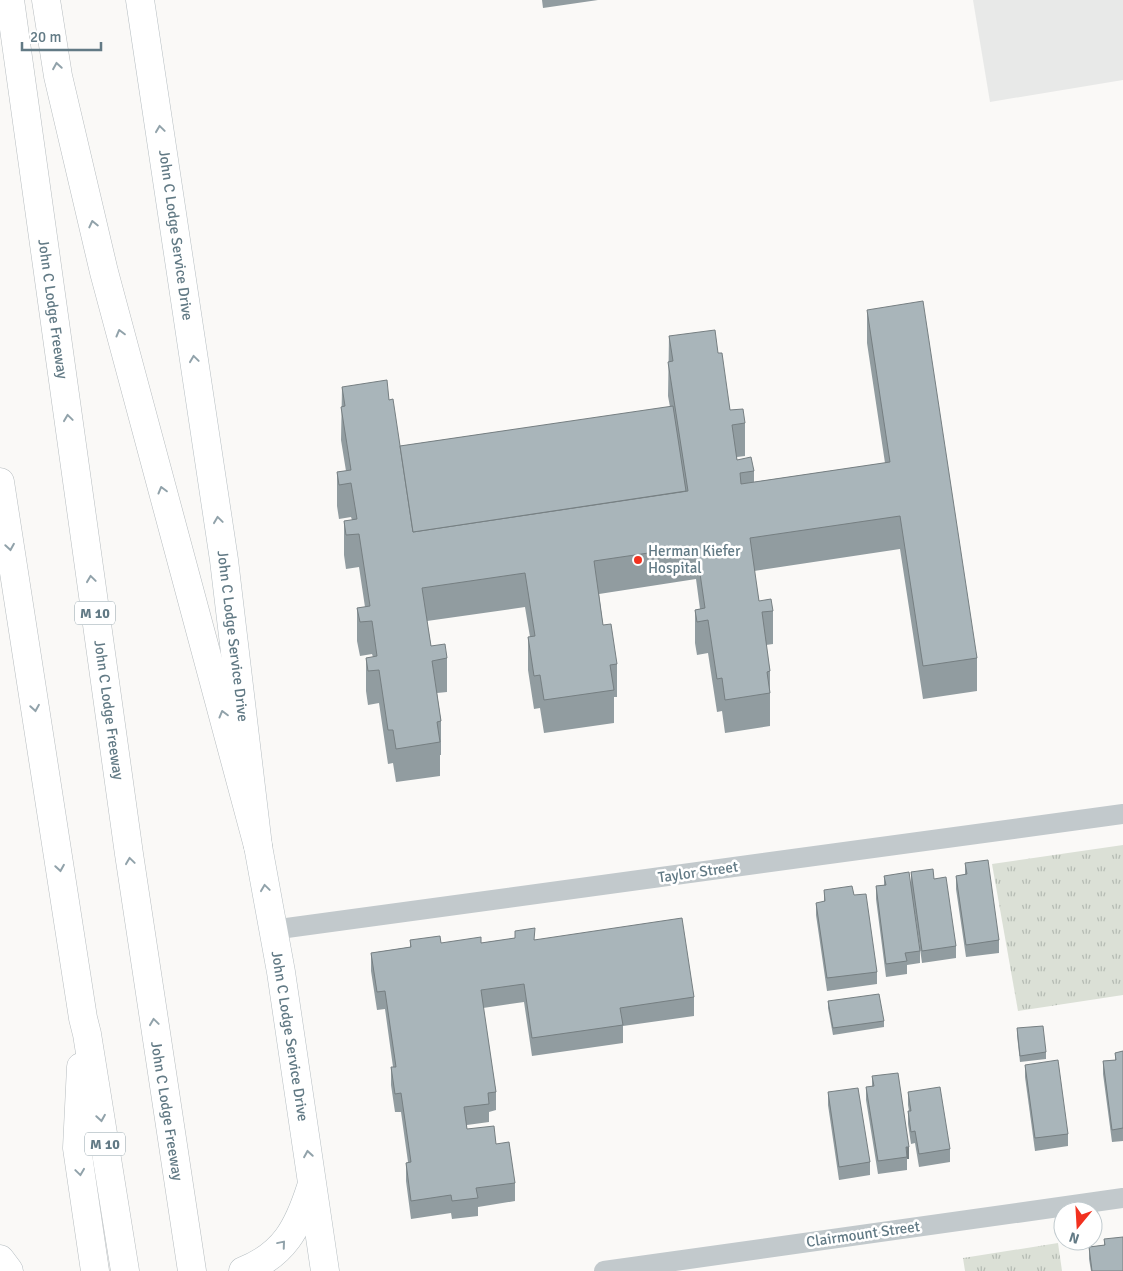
<svg xmlns="http://www.w3.org/2000/svg" width="1123" height="1271" viewBox="0 0 1123 1271" font-family="Signika,sans-serif">
	<style>
		.built { fill: #e8e9e8 }
		.grass { fill: url(#grass-tufts) }
		.lines { fill: none; stroke-linecap: round; stroke-linejoin: round }
		.secondary-casing { stroke: #b5bdc1; stroke-width: 29 }
		.highway-casing { stroke: #b6bcbf; stroke-width: 29 }
		.street { stroke: #c2c9cc; stroke-width: 20 }
		.secondary { stroke: #fff; stroke-width: 28 }
		.highway { stroke: #fff; stroke-width: 28 }
		.wall { fill: #919ca0 }
		.shaded-wall { fill: #767f82 }
		.building { fill: #a9b5ba; stroke: #767f82 }
		.oneway { stroke: #91a2aa }
		.poi-dot { fill: #f2311f; stroke: #fff; stroke-width: 2 }
		.labels { text-anchor: middle; stroke-width: 5; stroke-linejoin: round; paint-order: stroke }
		.shield { fill: #fff; stroke: #91a2aa; stroke-width: 1 }
		.shield-label { font-size: 14px; font-weight: bold; fill: #627a85 }
		.street-label { font-size: 15px; fill: #627a85; stroke: #fff }
		.poi-label { font-size: 15px; fill: #627a85; stroke: #fff; text-anchor: start }
	</style>
	<defs>
		<pattern id="grass-tufts" width="24" height="20" patternUnits="userSpaceOnUse" patternTransform="scale(1.25)"><rect width="24" height="20" fill="#dbe0d6"/><path d="M3 7l-1-3M5 7V3M7 7l1-3M15 17l-1-3M17 17v-4M19 17l1-3" fill="none" stroke="#b5bbb3"/></pattern>
	</defs>
	<rect width="100%" height="100%" fill="#faf9f7"/>
	<!-- built -->
	<path class="built" d="M973,0H1123V80L990,102Z"/>
	<!-- grass -->
	<g class="grass">
		<path d="M1123,845V995L1018,1011L992,864Z"/>
		<path d="M1058,1243L1062,1271H965L963,1258Z"/>
	</g>
	<g class="lines">
		<!-- secondary casing -->
		<g class="secondary-casing">
			<g id="secondary">
				<path d="M140,0L224,560L258,846L281,972L325,1271"/>
				<path d="M0,1259L9,1271"/>
				<path d="M243,1271C284,1255 298,1228 311,1187"/>
			</g>
		</g>
		<!-- highway casing -->
		<g class="highway-casing">
			<g id="highway">
				<path d="M10,0L129,854L192,1271"/>
				<path d="M46,0L58,76L104,272L258,846"/>
				<path d="M0,482L83,1018L87,1034L125,1271"/>
				<path d="M81,1067L77,1148L95,1271"/>
			</g>
		</g>
		<!-- street -->
		<g class="street">
			<path d="M272,930L1123,814"/>
			<path d="M604,1271L1123,1198"/>
		</g>
		<!-- secondary -->
		<use href="#secondary" class="secondary"/>
		<!-- highway -->
		<use href="#highway" class="highway"/>
	</g>
	<!-- wall -->
	<g class="wall">
		<path d="M542,0H598L543,8Z"/>
		<path d="M867,310L977,658V691L923,699L900,549L754,571L759,601L773,611V644L766,645L770,671V726L725,733L722,711L717,712L708,653L697,655L695,643V610L700,609L696,579L599,594L603,625L617,664V697H614V723L544,733L540,708L534,709L528,670V637H530L525,607L427,621L431,646L447,658V692L437,693L441,721V755H440V776L396,782L393,763L388,764L379,703L368,705L366,691V658L373,657L372,654L360,656L357,641V608L365,607L359,567L346,569L344,555V521L352,520L351,517L339,519L337,506V472L346,471L341,440L342,387L389,400L400,446L670,407L668,396L669,336L718,353L730,410L745,423V456L737,457V460L754,471V482L885,463L867,343Z"/>
		<path d="M965,863L999,940V953L966,957L956,889V876L965,875Z"/>
		<path d="M911,872L934,879L956,946V958L922,963L912,892L920,951V963L907,965V974L886,977L876,899V886L884,885V876L911,884Z"/>
		<path d="M824,890L854,895L877,972V984L827,991L816,915V903L824,902Z"/>
		<path d="M515,931L535,940L694,997V1016L623,1026V1043L532,1056L524,1002L483,1008L496,1092V1110L489,1112V1122L467,1125V1129L496,1144L515,1183V1201L478,1207V1216L452,1219L451,1213L411,1219L406,1181V1163L408,1162L401,1112H395L391,1085V1067H393L385,1009L377,1010L371,971V953L410,947V940L441,943H481L515,938Z"/>
		<path d="M828,1001L884,1021V1027L833,1035L828,1008Z"/>
		<path d="M1017,1028L1046,1052V1059L1020,1062L1017,1035Z"/>
		<path d="M1123,1051V1141L1112,1142L1103,1074V1061L1115,1060V1053Z"/>
		<path d="M1025,1065L1068,1134V1146L1035,1151L1025,1077Z"/>
		<path d="M872,1076L909,1159H907V1170L878,1174L866,1100V1087H872Z"/>
		<path d="M828,1092L870,1162V1175L839,1180L828,1105Z"/>
		<path d="M908,1092L950,1149V1162L919,1167L915,1143L911,1144L908,1124V1111H909L908,1105Z"/>
		<path d="M1104,1239L1123,1271H1091L1089,1259V1247L1104,1245Z"/>
	</g>
	<!-- shaded-wall -->
	<path class="shaded-wall" d="M906,1147H909V1159H907Z"/>
	<!-- building -->
	<g class="building">
		<path d="M923,301L977,658L923,666L900,516L750,538L759,601L771,599L773,611L762,612L770,671L767,672L770,693L725,700L722,678L717,679L708,620L697,622L695,610L705,608L696,546L594,561L603,625L611,624L617,664L610,665L614,690L544,700L540,675L534,676L528,637L535,636L525,573L422,588L431,646L445,644L447,658L432,661L441,721L437,722L440,742L396,749L393,730H388L379,670L368,671L366,658L377,656L372,621L360,622L357,608L370,606L359,534L346,535L344,521L357,519L351,483L339,485L337,472L351,470L341,407L345,406L342,387L387,380L389,400L393,399L413,532L688,491L668,362L673,361L669,336L715,330L718,353H722L730,410L743,409L745,423L732,425L737,460L751,457L754,471L740,473L741,484L890,462L867,310Z"/>
		<path d="M673,406L686,491L413,532L400,446Z"/>
		<path d="M988,860L999,940L966,945L956,876L967,874L965,863Z"/>
		<path d="M933,869L934,879L946,877L956,946L922,951L911,872Z"/>
		<path d="M909,872L920,951L905,953L907,961L886,964L876,886L886,885L884,876Z"/>
		<path d="M852,886L854,895L866,894L877,972L827,978L816,903L825,901L824,890Z"/>
		<path d="M682,918L694,997L620,1008L623,1025L532,1038L524,984L481,990L496,1092L488,1093L489,1104L464,1107L467,1129L494,1126L496,1144L509,1142L515,1183L476,1188L478,1198L452,1201L451,1195L411,1201L406,1163L411,1162L401,1093L395,1094L391,1067H396L385,991L377,992L371,953L411,947L410,940L440,936L441,943L481,937V943L515,938V931L535,928L534,940Z"/>
		<path d="M879,994L884,1021L833,1028L828,1001Z"/>
		<path d="M1043,1026L1046,1052L1020,1056L1017,1028Z"/>
		<path d="M1123,1051V1128L1112,1130L1103,1061L1116,1060L1115,1053Z"/>
		<path d="M1058,1060L1068,1134L1035,1138L1025,1065Z"/>
		<path d="M898,1073L909,1147H906L907,1157L878,1161L866,1087L874,1086L872,1076Z"/>
		<path d="M940,1087L950,1149L919,1154L915,1131L911,1132L908,1111H911L908,1092Z"/>
		<path d="M858,1088L870,1162L839,1167L828,1092Z"/>
		<path d="M1123,1237V1271H1092L1089,1247L1105,1245L1104,1239Z"/>
	</g>
	<!-- one-way arrows -->
	<defs><path id="oneway-chevron" d="M-2-3.5L2.5 0L-2 3.5" fill="none" stroke-width="1.6" stroke-linecap="round" stroke-linejoin="round" transform="scale(1.25)"/></defs>
	<g class="oneway">
		<use href="#oneway-chevron" transform="translate(57 66) rotate(-99)"/>
		<use href="#oneway-chevron" transform="translate(160 129) rotate(-98)"/>
		<use href="#oneway-chevron" transform="translate(93 224) rotate(-103)"/>
		<use href="#oneway-chevron" transform="translate(120 333) rotate(-105)"/>
		<use href="#oneway-chevron" transform="translate(194 359) rotate(-98)"/>
		<use href="#oneway-chevron" transform="translate(68 418) rotate(-98)"/>
		<use href="#oneway-chevron" transform="translate(162 490) rotate(-105)"/>
		<use href="#oneway-chevron" transform="translate(218 520) rotate(-98)"/>
		<use href="#oneway-chevron" transform="translate(10 547) rotate(81)"/>
		<use href="#oneway-chevron" transform="translate(91 579) rotate(-98)"/>
		<use href="#oneway-chevron" transform="translate(35 708) rotate(81)"/>
		<use href="#oneway-chevron" transform="translate(223 714) rotate(-105)"/>
		<use href="#oneway-chevron" transform="translate(130 861) rotate(-98)"/>
		<use href="#oneway-chevron" transform="translate(60 868) rotate(81)"/>
		<use href="#oneway-chevron" transform="translate(265 888) rotate(-98)"/>
		<use href="#oneway-chevron" transform="translate(154 1022) rotate(-98)"/>
		<use href="#oneway-chevron" transform="translate(101 1118) rotate(81)"/>
		<use href="#oneway-chevron" transform="translate(308 1154) rotate(-99)"/>
		<use href="#oneway-chevron" transform="translate(80 1172) rotate(82)"/>
		<use href="#oneway-chevron" transform="translate(282 1244) rotate(-50)"/>
	</g>
	<!-- markers -->
	<circle class="poi-dot" cx="638" cy="560" r="5"/>
	<g class="labels">
		<!-- shield labels -->
		<g class="shield">
			<rect x="75" y="601.5" width="40" height="23" rx="4"/>
			<rect x="85" y="1132.5" width="40" height="23" rx="4"/>
		</g>
		<g class="shield-label">
			<text x="95" y="618">M 10</text>
			<text x="105" y="1149">M 10</text>
		</g>
		<!-- street labels -->
		<g class="street-label">
			<text transform="translate(176 235) rotate(82)" y="5">John C Lodge Service Drive</text>
			<text transform="translate(53 309) rotate(82)" y="5">John C Lodge Freeway</text>
			<text transform="translate(233 636) rotate(83)" y="5">John C Lodge Service Drive</text>
			<text transform="translate(109 710) rotate(82)" y="5">John C Lodge Freeway</text>
			<text transform="translate(698 872) rotate(-8)" y="5">Taylor Street</text>
			<text transform="translate(290 1036) rotate(81)" y="5">John C Lodge Service Drive</text>
			<text transform="translate(167 1111) rotate(81)" y="5">John C Lodge Freeway</text>
			<text transform="translate(863 1234) rotate(-8)" y="5">Clairmount Street</text>
		</g>
		<!-- poi labels -->
		<g class="poi-label">
			<text x="648" y="556">Herman Kiefer<tspan x="648" dy="17">Hospital</tspan></text>
		</g>
	</g>
	<!-- north arrow -->
	<g transform="translate(1078 1226) rotate(198)"><circle r="24" fill="#ffffff" stroke="#c0cace"/>
	<path d="M0-4L9 19L0 12L-9 19Z" fill="#f2311f"/>
	<text y="-8" font-size="14" font-weight="bold" text-anchor="middle" fill="#627a85">N</text>
	</g>
	<!-- scale -->
	<path d="M22 42v8h79v-8" fill="none" stroke="#627a85" stroke-width="2.5"/>
	<text x="30" y="42" font-size="15" fill="#627a85" stroke="#ffffff" stroke-width="4" paint-order="stroke">20 m</text>
</svg>
